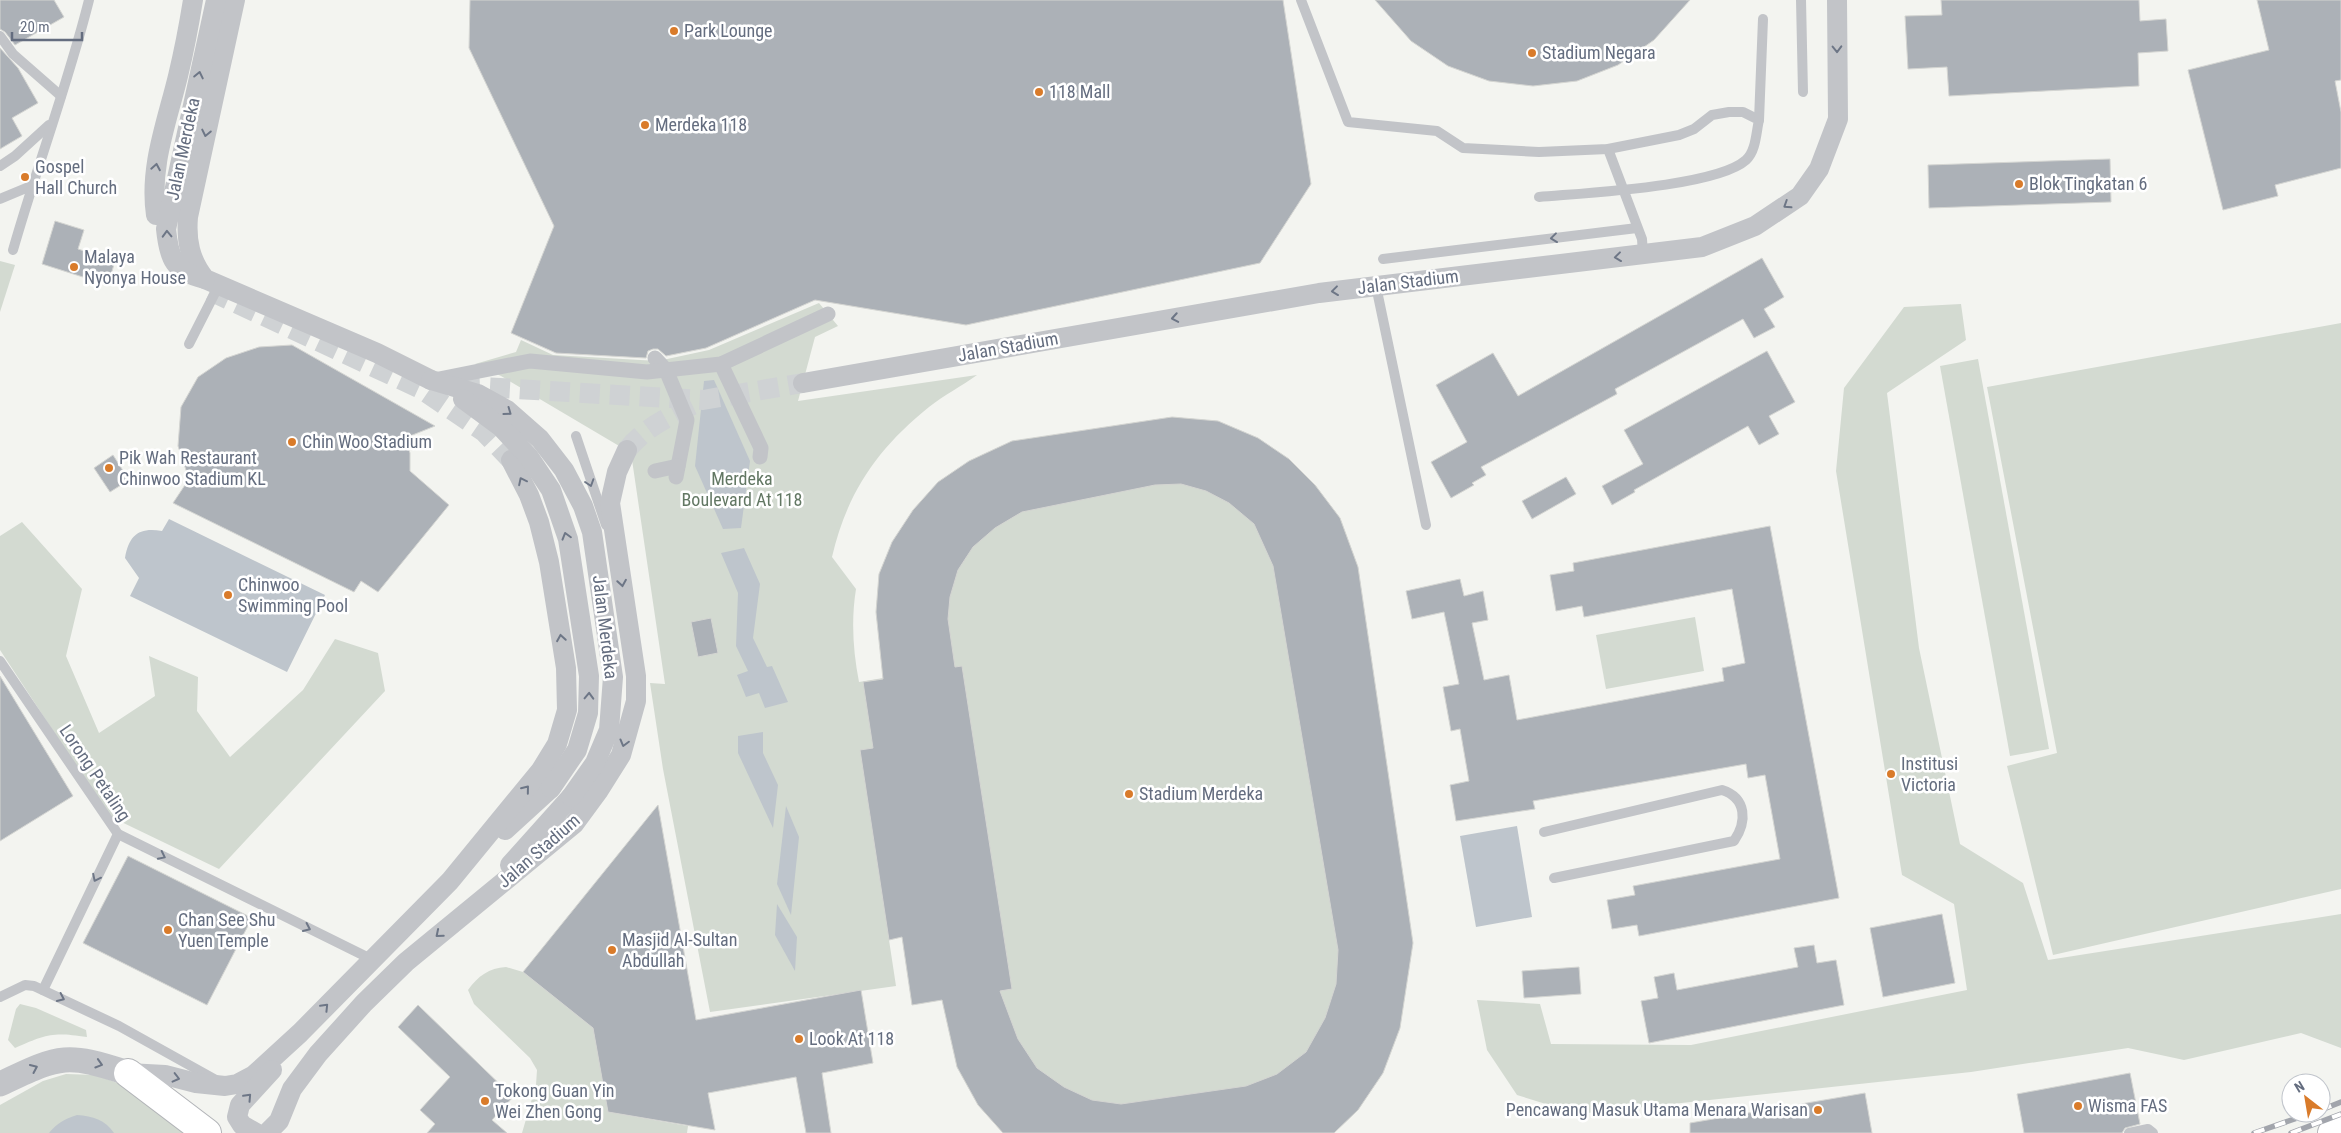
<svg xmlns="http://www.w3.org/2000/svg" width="2341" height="1133" viewBox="0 0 2341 1133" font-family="'Roboto Condensed',sans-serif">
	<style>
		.green { fill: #d3dad1 }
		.water { fill: #bec5cc }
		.building { fill: #acb1b7; stroke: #d4d5d2; fill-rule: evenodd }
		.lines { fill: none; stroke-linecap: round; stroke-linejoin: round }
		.minor-tunnel { stroke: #cfd2d4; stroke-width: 20; stroke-dasharray: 20 10; stroke-linecap: butt }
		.trunk-casing { stroke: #b2b4b8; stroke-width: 30 }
		.service { stroke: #c2c4c8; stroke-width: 10 }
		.pedestrian { stroke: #c2c4c8; stroke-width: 15 }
		.minor { stroke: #c2c4c8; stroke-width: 20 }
		.tertiary { stroke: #c2c4c8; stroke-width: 25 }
		.trunk { stroke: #fff; stroke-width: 28 }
		.rail-casing { stroke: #a2a5ac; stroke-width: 5.5 }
		.rail { stroke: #fff; stroke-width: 4; stroke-dasharray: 11; stroke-linecap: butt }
		.minor-bridge { stroke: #c2c4c8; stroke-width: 20 }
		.oneway { stroke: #6d7686 }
		.poi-dot { fill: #d97b2a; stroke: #fff; stroke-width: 2 }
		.labels { text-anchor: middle; stroke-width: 5; stroke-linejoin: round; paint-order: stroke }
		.poi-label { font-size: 18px; fill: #646d7f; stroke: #fff; text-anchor: start }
		.street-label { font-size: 18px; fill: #646d7f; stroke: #fff }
		.park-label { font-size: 18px; fill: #627763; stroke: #fff }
	</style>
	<rect width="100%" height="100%" fill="#f3f4f0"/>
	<!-- green -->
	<g class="green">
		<path d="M0,261L15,265L0,312Z"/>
		<path d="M819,303L838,326L815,337L798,401L977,375C962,386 944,395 929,407C878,448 847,492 832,557L856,589C851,620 853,651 859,682L883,678L876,612L879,574L969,461L1012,441L1172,417L1218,421L1258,438L1289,459L1315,485L1340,518L1358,567L1413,943L1400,1028L1383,1073L1358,1110L1334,1133H1003L978,1105L957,1067L942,1000L912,1005L902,937L889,940L896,986L710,1012L663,769L650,683L665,684L631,453L501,376L475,364L516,352L521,340L553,355L658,361L709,350Z"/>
		<path d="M1961,304L1966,340L1887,393L1919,648L1960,844L2023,883L2048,960L2341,914V1048L2301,1033L2184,1060L2128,1048L1971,1072L1578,1114L1517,1095L1487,1050L1477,1000L1540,1004L1551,1044L1691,1045L1967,990L1954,904L1902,875L1836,471L1844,388L1904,307Z"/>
		<path d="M2341,323V889L2053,955L2007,766L2057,753L1987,387Z"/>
		<path d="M1978,359L2049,749L2010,756L1940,366Z"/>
		<path d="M22,522L82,589L66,656L99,733L155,696L149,656L198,677L197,711L230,757L303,690L335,639L378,653L385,691L219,869L109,816L0,650V536Z"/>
		<path d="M1695,617L1704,671L1606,689L1596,635Z"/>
		<path d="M506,967L523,972L593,1028L608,1112L688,1126L687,1133H522L536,1085L537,1070L530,1058L474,1004L468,990C478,976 489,968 506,967Z"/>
		<path d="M20,1004L36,1008L86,1030L87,1037C52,1032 47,1034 15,1048L8,1040L16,1009Z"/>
		<path d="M66,1074L96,1075L123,1085L195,1133H0V1105L43,1081Z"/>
	</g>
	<!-- water -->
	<g class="water">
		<path d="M714,380L750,461L741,528L723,529L695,466L704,381Z"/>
		<path d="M169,519L325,595L287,672L130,596L139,578L125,558C129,535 139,527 162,531Z"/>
		<path d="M744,548L760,584L753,638L767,667L772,666L788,702L765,708L759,693L746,697L737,675L748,671L736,646L738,593L721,553Z"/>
		<path d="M763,732V753L778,785L773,828L738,753V736Z"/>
		<path d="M786,806L799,837L791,915L777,884Z"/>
		<path d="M1517,826L1532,917L1476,927L1460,836Z"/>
		<path d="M777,904L797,937L795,971L775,935Z"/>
		<path d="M77,1115C93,1116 105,1120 114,1133H49C57,1123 65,1119 77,1115Z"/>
	</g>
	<!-- building -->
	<g class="building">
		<path d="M0,0H54L64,17L15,45L5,32L0,29Z"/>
		<path d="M470,0H1283L1311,184L1260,263L966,325L815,300L706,348L666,356L658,349H653L648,351L646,358L556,353L511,333L554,226L469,48Z"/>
		<path d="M1375,0H1690L1654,40L1618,65L1577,81L1533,86L1489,81L1448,66L1411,41Z"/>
		<path d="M1941,0H2139L2140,21L2166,19L2168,51L2138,53L2139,86L1949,96L1947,67L1908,69L1905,16L1942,15Z"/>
		<path d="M2257,0H2341V80L2335,81L2341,112V168L2275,185L2278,196L2223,210L2188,70L2269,50Z"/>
		<path d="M0,48L18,68L38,103L12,118L22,136L0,149Z"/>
		<path d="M2110,159L2111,202L1929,208L1928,165Z"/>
		<path d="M55,221L84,230L78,249L115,261L108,285L42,264Z"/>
		<path d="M1762,258L1784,297L1764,309L1775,327L1754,338L1743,319L1615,389L1617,394L1481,467L1486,475L1472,483L1474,485L1451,498L1431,462L1467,442L1436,385L1493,353L1518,396Z"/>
		<path d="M292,345L435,426L405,438L410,453V471L449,505L378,592L361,581L354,592L173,503L189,479L178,446L181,407L198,377L226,358L259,347Z"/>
		<path d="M1767,351L1795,402L1769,416L1779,434L1759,445L1748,426L1634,490L1635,492L1612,505L1602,486L1643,464L1624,430Z"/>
		<path d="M1172,417L1218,421L1258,438L1289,459L1315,485L1340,518L1358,567L1413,943L1400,1028L1383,1073L1358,1110L1334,1133H1003L978,1105L957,1067L942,1000L912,1005L902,937L889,940L860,750L873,748L863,682L883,679L876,612L879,574L892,542L913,510L938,482L969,461L1012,441ZM1181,484L1206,491L1229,503L1254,524L1273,566L1338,950L1336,984L1325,1018L1306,1052L1277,1074L1246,1086L1121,1104L1092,1100L1064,1087L1037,1068L1018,1039L1000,991L1012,989L962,666L955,667L948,619L950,597L958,570L973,547L995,528L1022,512L1155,485Z"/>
		<path d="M113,455L129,480L110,492L94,468Z"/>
		<path d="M1566,477L1576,494L1532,519L1522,501Z"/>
		<path d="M1770,526L1839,898L1639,936L1637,925L1612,929L1607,900L1635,895L1633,886L1780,859L1765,775L1748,778L1746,764L1533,801L1535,809L1456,821L1450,785L1469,781L1460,729L1451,731L1443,687L1459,684L1444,612L1412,619L1406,591L1460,579L1464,596L1483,591L1488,620L1472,623L1484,680L1509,675L1517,720L1724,681L1722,668L1745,663L1732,589L1584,617L1582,606L1556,611L1550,575L1574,571L1573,563Z"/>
		<path d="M711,618L718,653L698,657L691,622Z"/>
		<path d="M0,676L73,796L0,841Z"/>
		<path d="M658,805L696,1020L861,990L873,1063L822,1073L831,1133H806L796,1077L708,1093L715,1130L608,1112L593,1028L523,972Z"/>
		<path d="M128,856L252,918L207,1005L83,943Z"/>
		<path d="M1942,914L1955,983L1883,997L1870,928Z"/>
		<path d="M1814,945L1817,963L1836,960L1844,1005L1649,1043L1641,1001L1658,998L1654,977L1674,973L1677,990L1798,967L1794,948Z"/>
		<path d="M1579,967L1581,994L1524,998L1522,971Z"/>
		<path d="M418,1005L513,1097L492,1120L507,1133H427L435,1124L420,1110L450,1077L398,1027Z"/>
		<path d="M2130,1073L2140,1124L2125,1128L2122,1133H2024L2017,1094Z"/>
		<path d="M1865,1093L1872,1133H1690V1123Z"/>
	</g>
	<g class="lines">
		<!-- minor-tunnel -->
		<g class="minor-tunnel">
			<path d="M210,291L421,389L484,432L511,460"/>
			<path d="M460,388L483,387L703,400L803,383"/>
			<path d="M627,450C646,426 672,415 699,402"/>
		</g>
		<!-- trunk casing -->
		<g class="trunk-casing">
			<g id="trunk">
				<path d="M128,1073L207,1133"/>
				<path d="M2332,1133L2341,1129"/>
			</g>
		</g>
		<!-- service -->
		<g class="service">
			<path d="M1301,0L1348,122L1437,131L1463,148L1539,152L1608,149L1679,135L1694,129L1712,115L1729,112H1743L1759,120C1756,133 1756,151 1746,160C1716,187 1582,193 1539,197"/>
			<path d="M1801,0L1803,92"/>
			<path d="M0,36L13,54L61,96"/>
			<path d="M1759,120L1763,19"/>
			<path d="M1608,149L1642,239L1643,254"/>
			<path d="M0,166L15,156L49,125"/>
			<path d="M0,199L31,186"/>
			<path d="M13,250C37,166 68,84 89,0"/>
			<path d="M1383,259L1637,228"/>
			<path d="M1376,286L1426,525"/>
			<path d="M189,344L219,285"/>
			<path d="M576,436L606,525"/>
			<path d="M0,661L118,834L371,959"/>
			<path d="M1544,832L1722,790C1747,798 1747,822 1734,841L1554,878"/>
			<path d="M43,990L118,834"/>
			<path d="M0,997L25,985L34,986L119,1026L216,1080"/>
			<path d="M2129,1133L2148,1129L2153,1133"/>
		</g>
		<!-- pedestrian -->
		<g class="pedestrian">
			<path d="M655,358L666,370L687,420L676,477"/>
			<path d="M721,364L761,448L760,457"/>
			<path d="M434,380L530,361L647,372L721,364L828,314"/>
			<path d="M655,471L678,466"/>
		</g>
		<!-- minor -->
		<g class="minor">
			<path d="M235,0L188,217C186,241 190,260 205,279L377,353L431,380"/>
			<path d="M156,215C149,167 167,122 178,76C184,51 189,25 193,0"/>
			<path d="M803,383L1319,293L1702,247L1755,226L1800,196L1819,169L1838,119L1837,0"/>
			<path d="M505,830L551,788"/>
			<path d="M510,865L571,797"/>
			<path d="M128,1073L165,1075L196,1083L225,1086L237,1084L254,1075L300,1033L450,881L541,770L557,744L567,710L566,668L549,562L539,522L529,495L511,460"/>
			<path d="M256,1133L242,1125L237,1117L240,1105L272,1070"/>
			<path d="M267,1133L279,1121L292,1089L318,1054L364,1003L406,962L574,824L599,790L621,755L636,701V676L610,503L617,472L627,450"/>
		</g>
		<!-- tertiary -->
		<path class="tertiary" d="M0,1084C60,1056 64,1052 128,1073"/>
		<!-- trunk -->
		<use href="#trunk" class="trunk"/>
		<!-- rail casing -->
		<g class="rail-casing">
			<g id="rail">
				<path d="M2321,1110L2341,1102"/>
				<path d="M2254,1133L2312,1113"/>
				<path d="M2291,1133L2341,1114"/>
			</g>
		</g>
		<!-- rail -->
		<use href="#rail" class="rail"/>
		<!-- minor-bridge -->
		<g class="minor-bridge">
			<path d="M205,279C174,272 169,259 166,229L216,0"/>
			<path d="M431,380L478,394L507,410L540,439L564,470L583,506L592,532L613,677L609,730L595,763L571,797"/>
			<path d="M463,399L501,427L529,457L551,490L568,539L589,676L588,713L577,750L551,788"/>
		</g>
	</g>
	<!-- one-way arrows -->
	<defs><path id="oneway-chevron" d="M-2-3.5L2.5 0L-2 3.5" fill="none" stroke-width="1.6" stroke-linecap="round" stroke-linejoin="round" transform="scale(1.25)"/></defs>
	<g class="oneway">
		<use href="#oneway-chevron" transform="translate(1837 49) rotate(89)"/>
		<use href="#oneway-chevron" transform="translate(199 75) rotate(-78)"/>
		<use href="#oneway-chevron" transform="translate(206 133) rotate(102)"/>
		<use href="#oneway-chevron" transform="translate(156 167) rotate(-80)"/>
		<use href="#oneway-chevron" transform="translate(1787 205) rotate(147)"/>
		<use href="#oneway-chevron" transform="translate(167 234) rotate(-92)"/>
		<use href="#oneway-chevron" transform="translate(1554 238) rotate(173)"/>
		<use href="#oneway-chevron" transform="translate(1618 257) rotate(173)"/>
		<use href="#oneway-chevron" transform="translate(1335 291) rotate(173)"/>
		<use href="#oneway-chevron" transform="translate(1175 318) rotate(170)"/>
		<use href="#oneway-chevron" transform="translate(508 412) rotate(36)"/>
		<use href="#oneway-chevron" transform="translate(522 481) rotate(-116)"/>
		<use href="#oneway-chevron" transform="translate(590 483) rotate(72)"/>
		<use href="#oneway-chevron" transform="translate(566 536) rotate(-106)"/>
		<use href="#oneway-chevron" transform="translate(622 583) rotate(81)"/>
		<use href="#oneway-chevron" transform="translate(561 638) rotate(-99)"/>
		<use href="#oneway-chevron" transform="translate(589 696) rotate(-88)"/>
		<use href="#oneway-chevron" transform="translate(624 743) rotate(105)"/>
		<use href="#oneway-chevron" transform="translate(526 789) rotate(-51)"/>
		<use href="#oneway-chevron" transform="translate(162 856) rotate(26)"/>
		<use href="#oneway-chevron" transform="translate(96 878) rotate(116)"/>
		<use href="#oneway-chevron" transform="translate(307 928) rotate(25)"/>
		<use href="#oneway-chevron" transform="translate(439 934) rotate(140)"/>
		<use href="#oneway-chevron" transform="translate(61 998) rotate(25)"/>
		<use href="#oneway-chevron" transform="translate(325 1007) rotate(-46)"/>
		<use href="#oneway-chevron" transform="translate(99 1064) rotate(17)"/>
		<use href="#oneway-chevron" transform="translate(34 1068) rotate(-24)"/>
		<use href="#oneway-chevron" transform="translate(176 1078) rotate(14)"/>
		<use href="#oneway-chevron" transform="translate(248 1097) rotate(-47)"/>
	</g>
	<!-- markers -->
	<g class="poi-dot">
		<circle cx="674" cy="31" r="5"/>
		<circle cx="1532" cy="53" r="5"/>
		<circle cx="1039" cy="92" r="5"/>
		<circle cx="645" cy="125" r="5"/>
		<circle cx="25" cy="177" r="5"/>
		<circle cx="2019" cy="184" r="5"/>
		<circle cx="74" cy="267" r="5"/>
		<circle cx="292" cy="442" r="5"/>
		<circle cx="109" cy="468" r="5"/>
		<circle cx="228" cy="595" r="5"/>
		<circle cx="1891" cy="774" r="5"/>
		<circle cx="1129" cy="794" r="5"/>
		<circle cx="168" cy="930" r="5"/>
		<circle cx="612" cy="950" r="5"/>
		<circle cx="799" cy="1039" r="5"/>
		<circle cx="485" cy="1101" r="5"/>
		<circle cx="2078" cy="1106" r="5"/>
		<circle cx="1818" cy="1110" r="5"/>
	</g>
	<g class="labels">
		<!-- poi labels -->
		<g class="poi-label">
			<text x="684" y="37">Park Lounge</text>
			<text x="1542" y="59">Stadium Negara</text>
			<text x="1049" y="98">118 Mall</text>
			<text x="655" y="131">Merdeka 118</text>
			<text x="35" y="173">Gospel<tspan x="35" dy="21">Hall Church</tspan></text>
			<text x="2029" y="190">Blok Tingkatan 6</text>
			<text x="84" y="263">Malaya<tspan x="84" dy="21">Nyonya House</tspan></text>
			<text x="302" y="448">Chin Woo Stadium</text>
			<text x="119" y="464">Pik Wah Restaurant<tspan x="119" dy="21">Chinwoo Stadium KL</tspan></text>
			<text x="238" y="591">Chinwoo<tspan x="238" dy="21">Swimming Pool</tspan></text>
			<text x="1901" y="770">Institusi<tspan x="1901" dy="21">Victoria</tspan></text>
			<text x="1139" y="800">Stadium Merdeka</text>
			<text x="178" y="926">Chan See Shu<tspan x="178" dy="21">Yuen Temple</tspan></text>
			<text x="622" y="946">Masjid Al-Sultan<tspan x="622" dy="21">Abdullah</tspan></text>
			<text x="809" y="1045">Look At 118</text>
			<text x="495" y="1097">Tokong Guan Yin<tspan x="495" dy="21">Wei Zhen Gong</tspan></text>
			<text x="2088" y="1112">Wisma FAS</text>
			<text x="1808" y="1116" text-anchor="end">Pencawang Masuk Utama Menara Warisan</text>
		</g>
		<!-- street labels -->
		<g class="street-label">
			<text transform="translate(183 149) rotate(-78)" y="6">Jalan Merdeka</text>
			<text transform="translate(1408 282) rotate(-7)" y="6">Jalan Stadium</text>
			<text transform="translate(1008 347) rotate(-10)" y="6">Jalan Stadium</text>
			<text transform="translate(605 627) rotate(83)" y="6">Jalan Merdeka</text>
			<text transform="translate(95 773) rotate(56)" y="6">Lorong Petaling</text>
			<text transform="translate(539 851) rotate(-41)" y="6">Jalan Stadium</text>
		</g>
		<!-- park labels -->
		<g class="park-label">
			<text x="742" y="485">Merdeka<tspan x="742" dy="21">Boulevard At 118</tspan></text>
		</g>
	</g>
	<!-- north arrow -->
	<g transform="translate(2306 1098) rotate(329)"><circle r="24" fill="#ffffff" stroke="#c1c5cc"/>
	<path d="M0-4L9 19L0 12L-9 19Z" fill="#d97b2a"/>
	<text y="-8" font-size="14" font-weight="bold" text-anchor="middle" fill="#646d7f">N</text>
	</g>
	<!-- scale -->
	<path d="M12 32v8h70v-8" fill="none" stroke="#646d7f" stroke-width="2.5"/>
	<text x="20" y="32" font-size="15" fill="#646d7f" stroke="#ffffff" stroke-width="4" paint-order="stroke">20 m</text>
</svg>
